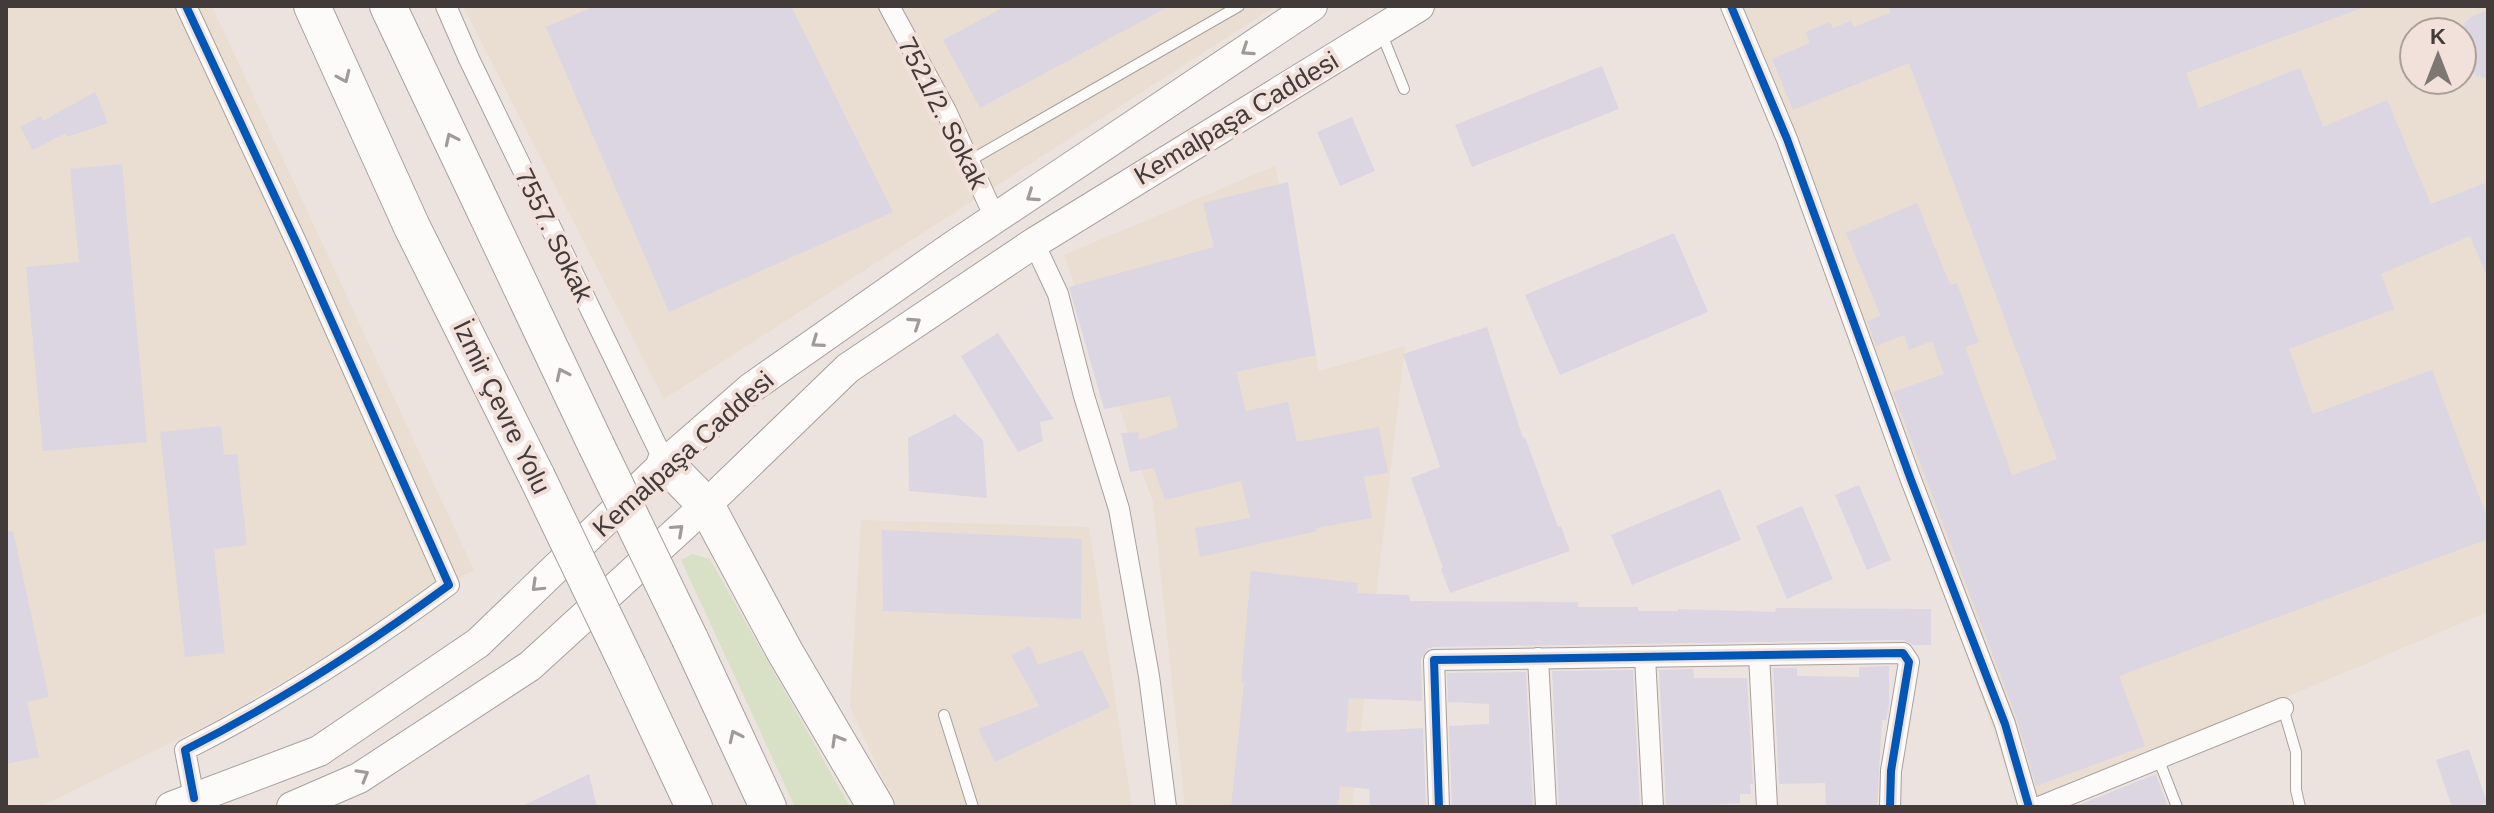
<svg xmlns="http://www.w3.org/2000/svg" width="2494" height="813" viewBox="0 0 2494 813" font-family="Helvetica,sans-serif">
	<style>
		.industrial { fill: #e9ded1; fill-rule: evenodd }
		.green { fill: #d8e1c5 }
		.building { fill: #dcd6e2 }
		.lines { fill: none; stroke-linecap: round; stroke-linejoin: round }
		.service-casing { stroke: #a7a09e; stroke-width: 12 }
		.minor-casing { stroke: #a7a09e; stroke-width: 22 }
		.primary-casing { stroke: #a7a09e; stroke-width: 32 }
		.motorway-casing { stroke: #a7a09e; stroke-width: 38 }
		.service { stroke: #fcfbfa; stroke-width: 10 }
		.minor { stroke: #fcfbfa; stroke-width: 20 }
		.primary { stroke: #fcfbfa; stroke-width: 30 }
		.motorway { stroke: #fcfbfa; stroke-width: 36 }
		.motorway-bridge-casing { stroke: #a7a09e; stroke-width: 38; stroke-linecap: butt }
		.motorway-bridge { stroke: #fcfbfa; stroke-width: 36 }
		.cycleway-casing { stroke: #f1e1da; stroke-width: 13 }
		.cycleway { stroke: #0057b8; stroke-width: 8 }
		.oneway { stroke: #9f9b9a }
		.labels { text-anchor: middle; stroke-width: 8; stroke-linejoin: round; paint-order: stroke }
		.street-label { font-size: 26px; fill: #423b39; stroke: #f1e1da }
	</style>
	<rect width="100%" height="100%" fill="#ece3df"/>
	<!-- industrial -->
	<g class="industrial">
		<path d="M6,6H212L474,570L215,721L40,807H6Z"/>
		<path d="M463,6H1276L664,399Z"/>
		<path d="M1739,6H2488V612L2026,807H2020ZM2414,32H2462V80H2414Z"/>
		<path d="M1275,166L1319,371L1405,346L1352,807H1185L1153,502L1064,255Z"/>
		<path d="M861,520L1089,527L1132,807H896L850,707Z"/>
	</g>
	<!-- green -->
	<path class="green" d="M692,554L710,559L850,807H795L681,560Z"/>
	<!-- building -->
	<g class="building">
		<path d="M595,6H791L893,212L669,312L546,27Z"/>
		<path d="M1006,6H1170L980,108L943,40Z"/>
		<path d="M1888,6H2362V8L2186,73L2199,108L2300,68L2323,127L2387,100L2431,204L2488,182V279L2470,236L2381,274L2394,309L2289,349L2313,414L2432,370L2488,520V539L2119,676L2145,746L2036,786L2017,719L1893,392L1944,374L1932,341L1909,350L1904,335L1876,346L1867,321L1881,316L1846,233L1917,203L1950,285L1957,283L1979,342L1965,347L2012,475L2057,459L1909,63L1793,110L1772,59L1810,43L1806,32L1830,22L1833,28L1851,21L1854,27L1890,13Z"/>
		<path d="M2488,10V79L2475,75L2462,64V26L2473,16Z"/>
		<path d="M1602,66L1619,109L1472,167L1455,125Z"/>
		<path d="M95,92L108,123L67,137L66,133L33,150L20,127L41,116L43,121Z"/>
		<path d="M1352,117L1375,171L1340,186L1317,132Z"/>
		<path d="M122,164L147,442L43,451L26,267L79,262L70,169Z"/>
		<path d="M1288,182L1316,355L1236,372L1246,411L1288,402L1297,442L1379,427L1388,473L1364,477L1372,518L1316,528L1317,531L1200,557L1195,528L1250,518L1241,481L1165,500L1154,468L1130,472L1121,433L1138,432L1139,440L1178,427L1170,396L1104,409L1069,287L1214,247L1203,203Z"/>
		<path d="M1674,233L1708,312L1560,375L1525,295Z"/>
		<path d="M1487,327L1523,438L1525,437L1558,527L1561,526L1570,551L1450,593L1441,569L1443,568L1411,478L1440,467L1403,354Z"/>
		<path d="M998,333L1054,419L1040,422L1043,441L1018,452L961,356Z"/>
		<path d="M955,414L983,440L987,498L909,491L908,438Z"/>
		<path d="M221,426L224,455L237,454L247,545L214,549L225,653L185,657L160,432Z"/>
		<path d="M1859,485L1891,560L1867,570L1835,495Z"/>
		<path d="M1720,489L1741,540L1632,585L1611,535Z"/>
		<path d="M1802,506L1833,579L1787,599L1756,526Z"/>
		<path d="M882,530L1082,539L1081,619L883,611Z"/>
		<path d="M13,531L49,697L27,702L39,757L6,764V532Z"/>
		<path d="M1251,571L1358,583L1357,593L1409,595L1410,601L1578,602V607H1638V611H1678L1679,609L1775,612L1776,608L1931,609V645H1913L1903,640L1433,647L1427,649L1421,660L1422,701L1349,698L1346,732L1423,728L1426,807H1370L1369,789L1340,786L1338,807H1231L1244,683H1241Z"/>
		<path d="M1030,646L1038,665L1082,650L1110,707L995,762L978,729L1039,706L1011,655Z"/>
		<path d="M1889,666V703L1886,720H1882L1877,807H1826L1825,783L1779,784L1773,668H1797V676L1859,677V667Z"/>
		<path d="M1693,669L1694,678H1747L1753,784H1750L1751,794H1740V803L1711,805V807H1666L1659,670Z"/>
		<path d="M1633,670L1640,807H1559L1552,671Z"/>
		<path d="M1526,672L1533,807H1452L1449,726L1489,724V704L1448,702L1447,673Z"/>
		<path d="M2469,749L2487,803L2475,807H2452L2436,760Z"/>
		<path d="M589,774L597,807H520Z"/>
		<path d="M2156,774L2168,807H2074Z"/>
	</g>
	<g class="lines">
		<!-- service casing -->
		<g class="service-casing">
			<g id="service">
				<path d="M1381,32L1404,89"/>
				<path d="M969,161L1239,6"/>
				<path d="M2283,708L2296,752V790L2300,807"/>
				<path d="M944,715L973,807"/>
				<path d="M2158,758L2177,807"/>
			</g>
		</g>
		<!-- minor casing -->
		<g class="minor-casing">
			<g id="minor">
				<path d="M186,6L298,246L449,585C365,647 278,703 185,750L194,798"/>
				<path d="M446,6L469,59L665,463"/>
				<path d="M889,6L946,111L996,220"/>
				<path d="M1731,6L1787,139L1911,480L2005,724L2029,807"/>
				<path d="M1034,243L1058,294L1084,396L1119,509L1149,676L1166,807"/>
				<path d="M1759,655L1767,807"/>
				<path d="M1645,657L1653,807"/>
				<path d="M1538,658L1546,807"/>
				<path d="M1439,807L1434,660L1903,653L1909,662L1891,771L1890,807"/>
				<path d="M2039,807L2283,708"/>
			</g>
		</g>
		<!-- primary casing -->
		<g class="primary-casing">
			<g id="primary">
				<path d="M171,807L319,751L478,643L665,463L751,388L949,249L1312,6"/>
				<path d="M292,807L359,778L530,666L706,505L848,368L1034,243L1419,6"/>
			</g>
		</g>
		<!-- motorway casing -->
		<g class="motorway-casing">
			<g id="motorway">
				<path d="M312,6L412,227L537,477"/>
				<path d="M388,6L596,445"/>
				<path d="M665,463L706,505L785,652L876,807"/>
				<path d="M690,639L768,807"/>
				<path d="M628,666L694,807"/>
			</g>
		</g>
		<!-- service -->
		<use href="#service" class="service"/>
		<!-- minor -->
		<use href="#minor" class="minor"/>
		<!-- primary -->
		<use href="#primary" class="primary"/>
		<!-- motorway -->
		<use href="#motorway" class="motorway"/>
		<!-- motorway-bridge casing -->
		<g class="motorway-bridge-casing">
			<g id="motorway-bridge">
				<path d="M596,445L690,639"/>
				<path d="M537,477L628,666"/>
			</g>
		</g>
		<!-- motorway-bridge -->
		<use href="#motorway-bridge" class="motorway-bridge"/>
		<!-- cycleway casing -->
		<g class="cycleway-casing">
			<g id="cycleway">
				<path d="M186,6L298,246L449,585C365,647 278,703 185,750L194,798"/>
				<path d="M1731,6L1787,139L1911,480L2005,724L2029,807"/>
				<path d="M1439,807L1434,660L1903,653L1909,662L1891,771L1890,807"/>
			</g>
		</g>
		<!-- cycleway -->
		<use href="#cycleway" class="cycleway"/>
	</g>
	<!-- one-way arrows -->
	<defs><path id="oneway-chevron" d="M-2-3.5L2.5 0L-2 3.5" fill="none" stroke-width="1.6" stroke-linecap="round" stroke-linejoin="round" transform="scale(2)"/></defs>
	<g class="oneway">
		<use href="#oneway-chevron" transform="translate(1247 50) rotate(146)"/>
		<use href="#oneway-chevron" transform="translate(344 77) rotate(66)"/>
		<use href="#oneway-chevron" transform="translate(451 139) rotate(-115)"/>
		<use href="#oneway-chevron" transform="translate(1032 196) rotate(146)"/>
		<use href="#oneway-chevron" transform="translate(915 323) rotate(-34)"/>
		<use href="#oneway-chevron" transform="translate(817 342) rotate(145)"/>
		<use href="#oneway-chevron" transform="translate(562 374) rotate(-115)"/>
		<use href="#oneway-chevron" transform="translate(678 530) rotate(-42)"/>
		<use href="#oneway-chevron" transform="translate(537 586) rotate(136)"/>
		<use href="#oneway-chevron" transform="translate(735 736) rotate(-115)"/>
		<use href="#oneway-chevron" transform="translate(837 740) rotate(-120)"/>
		<use href="#oneway-chevron" transform="translate(363 775) rotate(-30)"/>
	</g>
	<g class="labels">
		<!-- street labels -->
		<g class="street-label">
			<text transform="translate(943 113) rotate(63)" y="9">7521/2. Sokak</text>
			<text transform="translate(1236 118) rotate(-31)" y="9">Kemalpaşa Caddesi</text>
			<text transform="translate(554 235) rotate(64)" y="9">7557. Sokak</text>
			<text transform="translate(502 407) rotate(64)" y="9">İzmir Çevre Yolu</text>
			<text transform="translate(683 454) rotate(-42)" y="9">Kemalpaşa Caddesi</text>
		</g>
	</g>
	<!-- border -->
	<rect width="2494" height="813" fill="none" stroke="#423b39" stroke-width="16"/>
	<!-- north arrow -->
	<g transform="translate(2438 56)"><circle r="38" fill="#f1e1da" stroke="#ab9f9a" stroke-width="2"/>
	<path d="M0-6L14 30L0 20L-14 30Z" fill="#7e7673"/>
	<text y="-12" font-size="22" font-weight="bold" text-anchor="middle" fill="#423b39">K</text>
	</g>
</svg>
